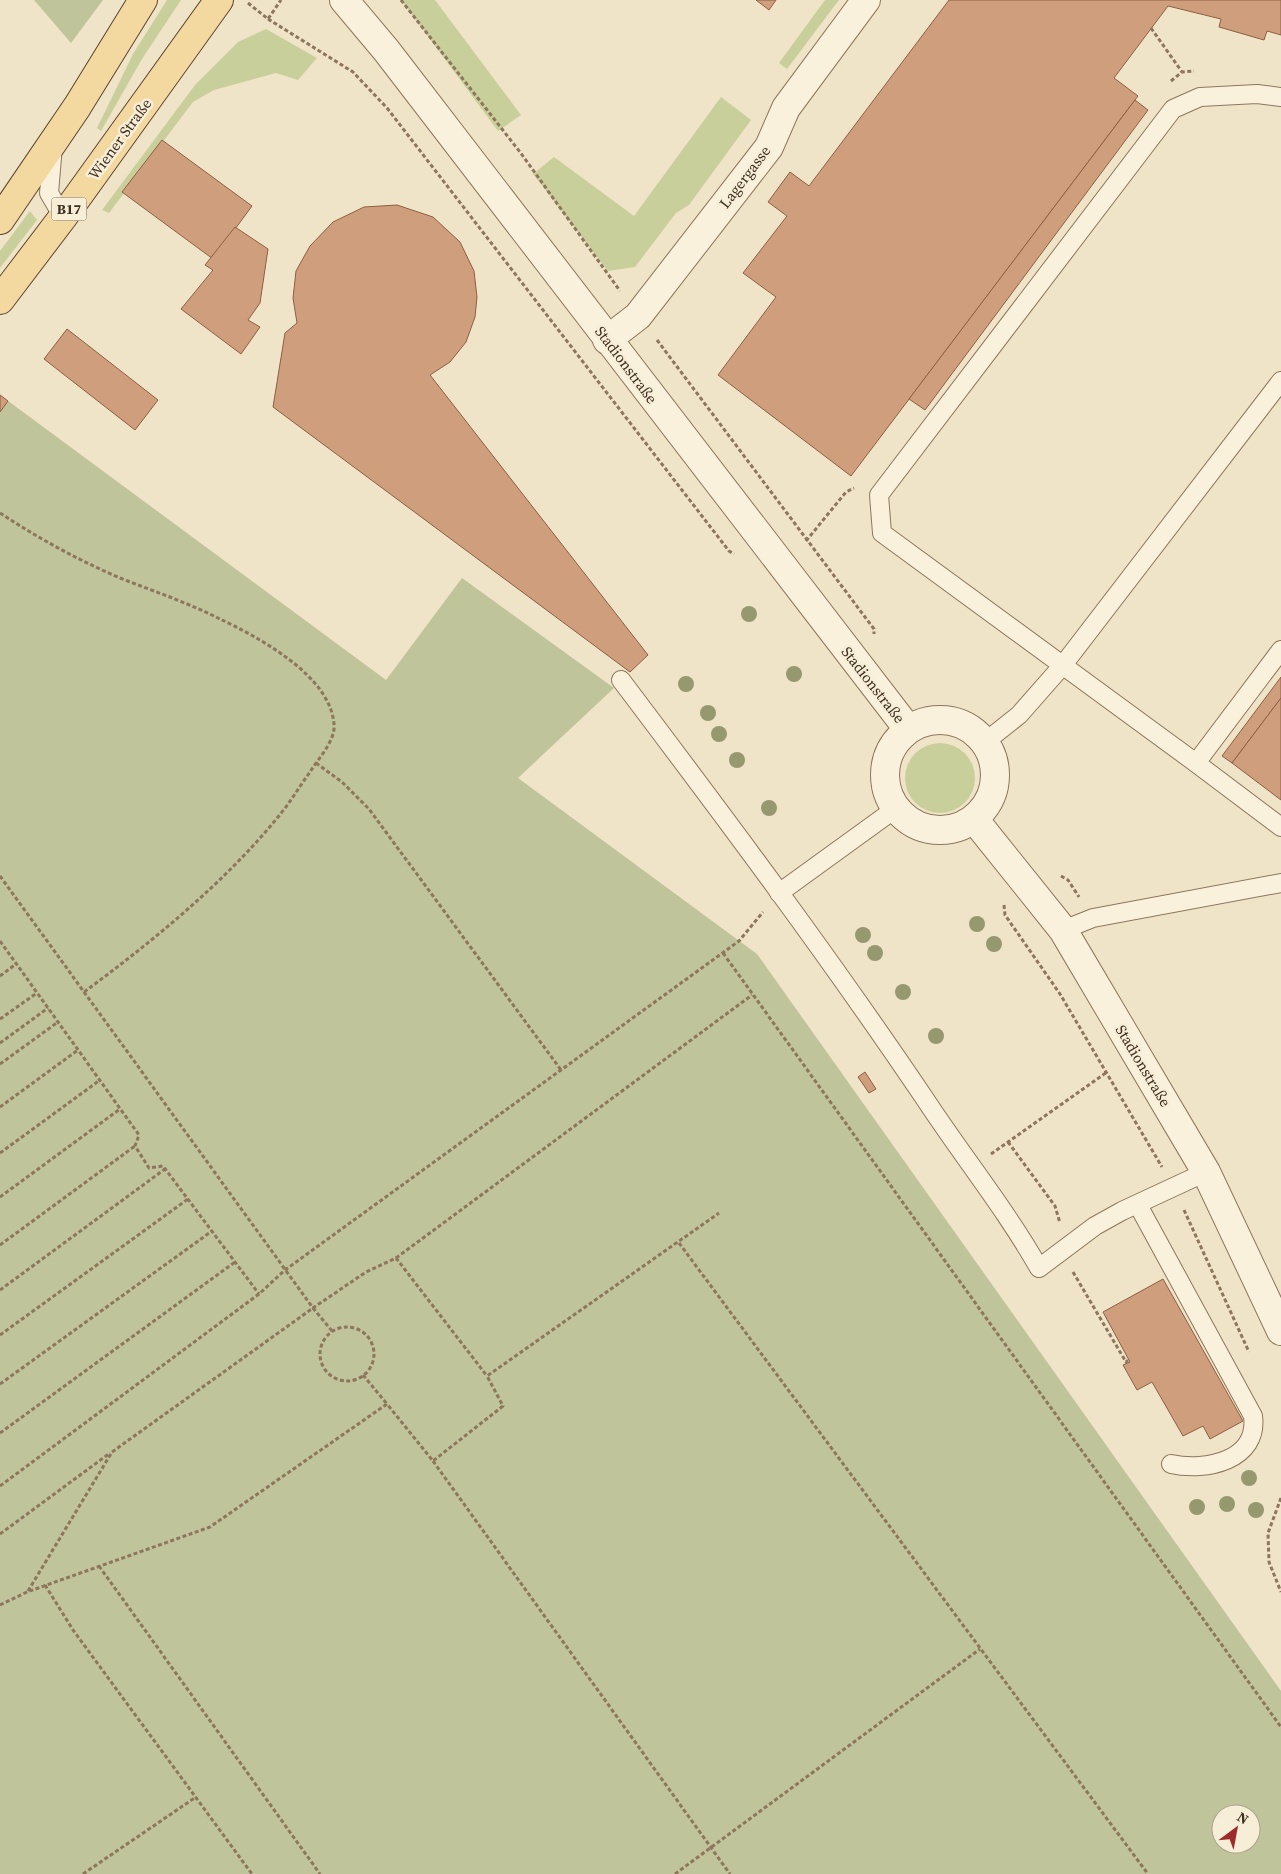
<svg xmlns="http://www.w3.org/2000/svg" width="1281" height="1874" viewBox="0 0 1281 1874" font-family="'Source Serif 4',serif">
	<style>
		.green { fill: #c9cf9b }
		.cemetery { fill: #bfc49a; fill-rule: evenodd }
		.building { fill: #cf9f7d; stroke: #8d5f41 }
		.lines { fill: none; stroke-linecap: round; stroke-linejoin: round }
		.service-casing { stroke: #8d765c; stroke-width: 20 }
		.minor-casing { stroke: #8d765c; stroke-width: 30 }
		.tertiary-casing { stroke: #8d765c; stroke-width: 30 }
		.primary-casing { stroke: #5b4430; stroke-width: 30 }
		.path { stroke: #8d765c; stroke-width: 3; stroke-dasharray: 4 2.5; stroke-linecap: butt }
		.service { stroke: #faf1dc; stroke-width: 18 }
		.minor { stroke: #faf1dc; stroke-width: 28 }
		.tertiary { stroke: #faf1dc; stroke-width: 28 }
		.primary { stroke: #f3d9a0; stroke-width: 28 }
		.tree { fill: #96986f }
		.labels { text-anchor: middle; stroke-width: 5; stroke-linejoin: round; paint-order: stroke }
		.shield { fill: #f7eed8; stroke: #756857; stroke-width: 1 }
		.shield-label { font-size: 14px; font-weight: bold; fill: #3d2e20 }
		.street-label { font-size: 15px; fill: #3d2e20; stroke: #f7eed8 }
	</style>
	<rect width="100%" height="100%" fill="#f0e4c8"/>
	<!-- green -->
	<g class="green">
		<path d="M167,0H181L142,59L101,131L97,128L133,54Z"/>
		<path d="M401,0H435L521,115L498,131Z"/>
		<path d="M825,0H839L787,69L779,63Z"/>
		<path d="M266,29L317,58L298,80L276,73L214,90L193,102L109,213L102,210L195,85L238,42Z"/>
		<path d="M721,97L751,120L689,205L676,213L635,267L608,271L533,174L554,157L634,216Z"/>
		<path d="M30,211L37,220L0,268V251Z"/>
		<circle cx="940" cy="778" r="35"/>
	</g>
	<!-- cemetery -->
	<g class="cemetery">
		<path d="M34,0H103L71,43Z"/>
		<path d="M0,395L386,680L462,578L614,688L518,778L757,954L1281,1691V1874H0ZM1221,1814H1251V1844H1221Z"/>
	</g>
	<!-- building -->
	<g class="building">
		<path d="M756,0H776L769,10Z"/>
		<path d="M949,0H1281V35L1267,31L1264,40L1219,27L1221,19L1168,6L1114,78L1138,96L851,476L718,375L776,297L743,273L787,216L768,202L790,172L809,186Z"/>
		<path d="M1135,100L1148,110L925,410L909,399Z"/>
		<path d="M162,140L252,206L213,259L122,192Z"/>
		<path d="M397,205L433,217L460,242L474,271L477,297L475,317L466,342L450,362L430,375L648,655L630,672L273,407L285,333L297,323L293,298L296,271L310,246L333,222L364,207Z"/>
		<path d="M235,227L268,249L260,303L248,320L260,327L241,354L181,309L213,270L205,265Z"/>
		<path d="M67,329L158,400L135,430L44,359Z"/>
		<path d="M0,395L8,401L0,412Z"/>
		<path d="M1281,677V698L1232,763L1222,756Z"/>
		<path d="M1281,698V800L1232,763Z"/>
		<path d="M865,1072L876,1089L869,1093L858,1077Z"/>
		<path d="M1163,1279L1243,1421L1210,1439L1203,1426L1183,1436L1152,1382L1137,1390L1123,1365L1130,1362L1103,1312Z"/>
	</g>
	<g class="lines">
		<!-- service casing -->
		<g class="service-casing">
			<g id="service">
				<path d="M1281,97L1257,94L1200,97L1173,109L879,495L882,533L1196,763L1281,650"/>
				<path d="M53,146L49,193L63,217"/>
				<path d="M621,680C726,819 830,958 927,1102C964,1158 1006,1210 1039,1268L1095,1226L1122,1211L1206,1172"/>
				<path d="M985,742L1019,715L1063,665L1281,381"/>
				<path d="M1196,763L1281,827"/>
				<path d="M779,893L895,809"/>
				<path d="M1063,930L1093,918L1281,883"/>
				<path d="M1138,1205L1253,1416C1259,1460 1206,1472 1171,1464"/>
			</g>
		</g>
		<!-- minor casing -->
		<g class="minor-casing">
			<path id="minor" d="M607,340L638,316L769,147L786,108L866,0"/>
		</g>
		<!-- tertiary casing -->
		<g class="tertiary-casing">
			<g id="tertiary">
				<path d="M344,0L386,50L908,729"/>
				<circle cx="940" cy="775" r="55"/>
				<path d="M974,819L1063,930L1206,1172L1281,1331"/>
			</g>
		</g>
		<!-- primary casing -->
		<g class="primary-casing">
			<g id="primary">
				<path d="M0,220L77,107L143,0"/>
				<path d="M0,300L63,217L219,0"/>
			</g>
		</g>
		<!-- path -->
		<g class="path">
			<path d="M401,0L520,152L620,291"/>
			<path d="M248,3L268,19L281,0"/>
			<path d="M268,19L353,72L387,108L729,551L734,554"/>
			<path d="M1151,28L1182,72"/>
			<path d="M1171,81L1182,72L1194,71"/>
			<path d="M657,340L874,629V634"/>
			<path d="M0,513C38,538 78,560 120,578C153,591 186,602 218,618C258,637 330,675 334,724C336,740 318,759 310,772C299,787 290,803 278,817C225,882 152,942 84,992"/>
			<path d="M806,541L846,492L854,488"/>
			<path d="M316,763L342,782L369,809L561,1070"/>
			<path d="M0,876L313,1308L366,1272L396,1258L487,1376"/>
			<path d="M1061,876L1068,880L1079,897"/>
			<path d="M1004,905L1005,915L1060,994L1162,1167"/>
			<path d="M0,941L139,1135L135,1146L149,1168L163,1166L259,1294"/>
			<path d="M723,953L1281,1727"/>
			<path d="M0,976L16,964"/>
			<path d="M0,1019L37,993"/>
			<path d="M0,1043L48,1008"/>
			<path d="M0,1064L58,1022"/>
			<path d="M0,1107L78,1050"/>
			<path d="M1008,1142L1055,1206L1060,1223"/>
			<path d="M0,1153L100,1080"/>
			<path d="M991,1154L1107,1072"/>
			<path d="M0,1197L120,1109"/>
			<path d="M1184,1210L1249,1352"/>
			<path d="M679,1243L1148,1874"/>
			<path d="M0,1245L135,1146"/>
			<path d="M396,1258L752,995"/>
			<path d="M1073,1272L1126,1362L1128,1360"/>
			<path d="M0,1290L165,1169"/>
			<circle cx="347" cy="1354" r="27"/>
			<path d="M0,1335L188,1199"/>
			<path d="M363,1375L387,1404"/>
			<path d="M0,1384L212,1231"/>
			<path d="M0,1433L235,1262"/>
			<path d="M433,1461L730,1874"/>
			<path d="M0,1486L259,1294L285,1270L739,941L763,912"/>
			<path d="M1281,1498L1268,1533L1269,1562L1281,1592"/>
			<path d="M0,1534L110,1453"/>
			<path d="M99,1566L320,1874"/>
			<path d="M45,1585L73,1630L252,1874"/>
			<path d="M28,1591L112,1452L313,1308L332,1331"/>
			<path d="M0,1605L27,1592L210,1527L387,1404L433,1461L503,1406L487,1376L719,1213"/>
			<path d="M83,1874L196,1797"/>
			<path d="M675,1874L980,1649"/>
		</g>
		<!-- service -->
		<use href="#service" class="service"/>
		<!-- minor -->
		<use href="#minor" class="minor"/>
		<!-- tertiary -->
		<use href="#tertiary" class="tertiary"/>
		<!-- primary -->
		<use href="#primary" class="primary"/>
	</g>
	<!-- trees -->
	<g class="tree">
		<circle cx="749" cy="614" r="8"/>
		<circle cx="794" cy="674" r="8"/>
		<circle cx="686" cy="684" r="8"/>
		<circle cx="708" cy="713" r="8"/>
		<circle cx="719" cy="734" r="8"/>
		<circle cx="737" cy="760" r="8"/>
		<circle cx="769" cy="808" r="8"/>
		<circle cx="977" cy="924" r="8"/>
		<circle cx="863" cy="935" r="8"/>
		<circle cx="994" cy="944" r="8"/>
		<circle cx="875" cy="953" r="8"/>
		<circle cx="903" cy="992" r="8"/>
		<circle cx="936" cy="1036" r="8"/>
		<circle cx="1249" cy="1478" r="8"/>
		<circle cx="1227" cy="1504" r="8"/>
		<circle cx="1197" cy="1507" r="8"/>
		<circle cx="1256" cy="1510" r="8"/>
	</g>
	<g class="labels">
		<!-- shield labels -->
		<rect class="shield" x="51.5" y="197.5" width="35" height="23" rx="4"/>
		<g class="shield-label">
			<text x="69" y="214">B17</text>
		</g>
		<!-- street labels -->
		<g class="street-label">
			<text transform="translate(120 139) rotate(-54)" y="5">Wiener Straße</text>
			<text transform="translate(745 177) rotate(-53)" y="5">Lagergasse</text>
			<text transform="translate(626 365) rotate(53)" y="5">Stadionstraße</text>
			<text transform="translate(873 685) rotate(52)" y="5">Stadionstraße</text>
			<text transform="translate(1143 1066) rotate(59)" y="5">Stadionstraße</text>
		</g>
	</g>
	<!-- north arrow -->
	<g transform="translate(1236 1829) rotate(32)"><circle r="24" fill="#f7eed8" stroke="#ada18e"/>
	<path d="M0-4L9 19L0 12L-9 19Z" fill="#9e2a2b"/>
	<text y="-8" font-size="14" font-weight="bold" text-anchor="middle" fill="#3d2e20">N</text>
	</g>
</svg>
